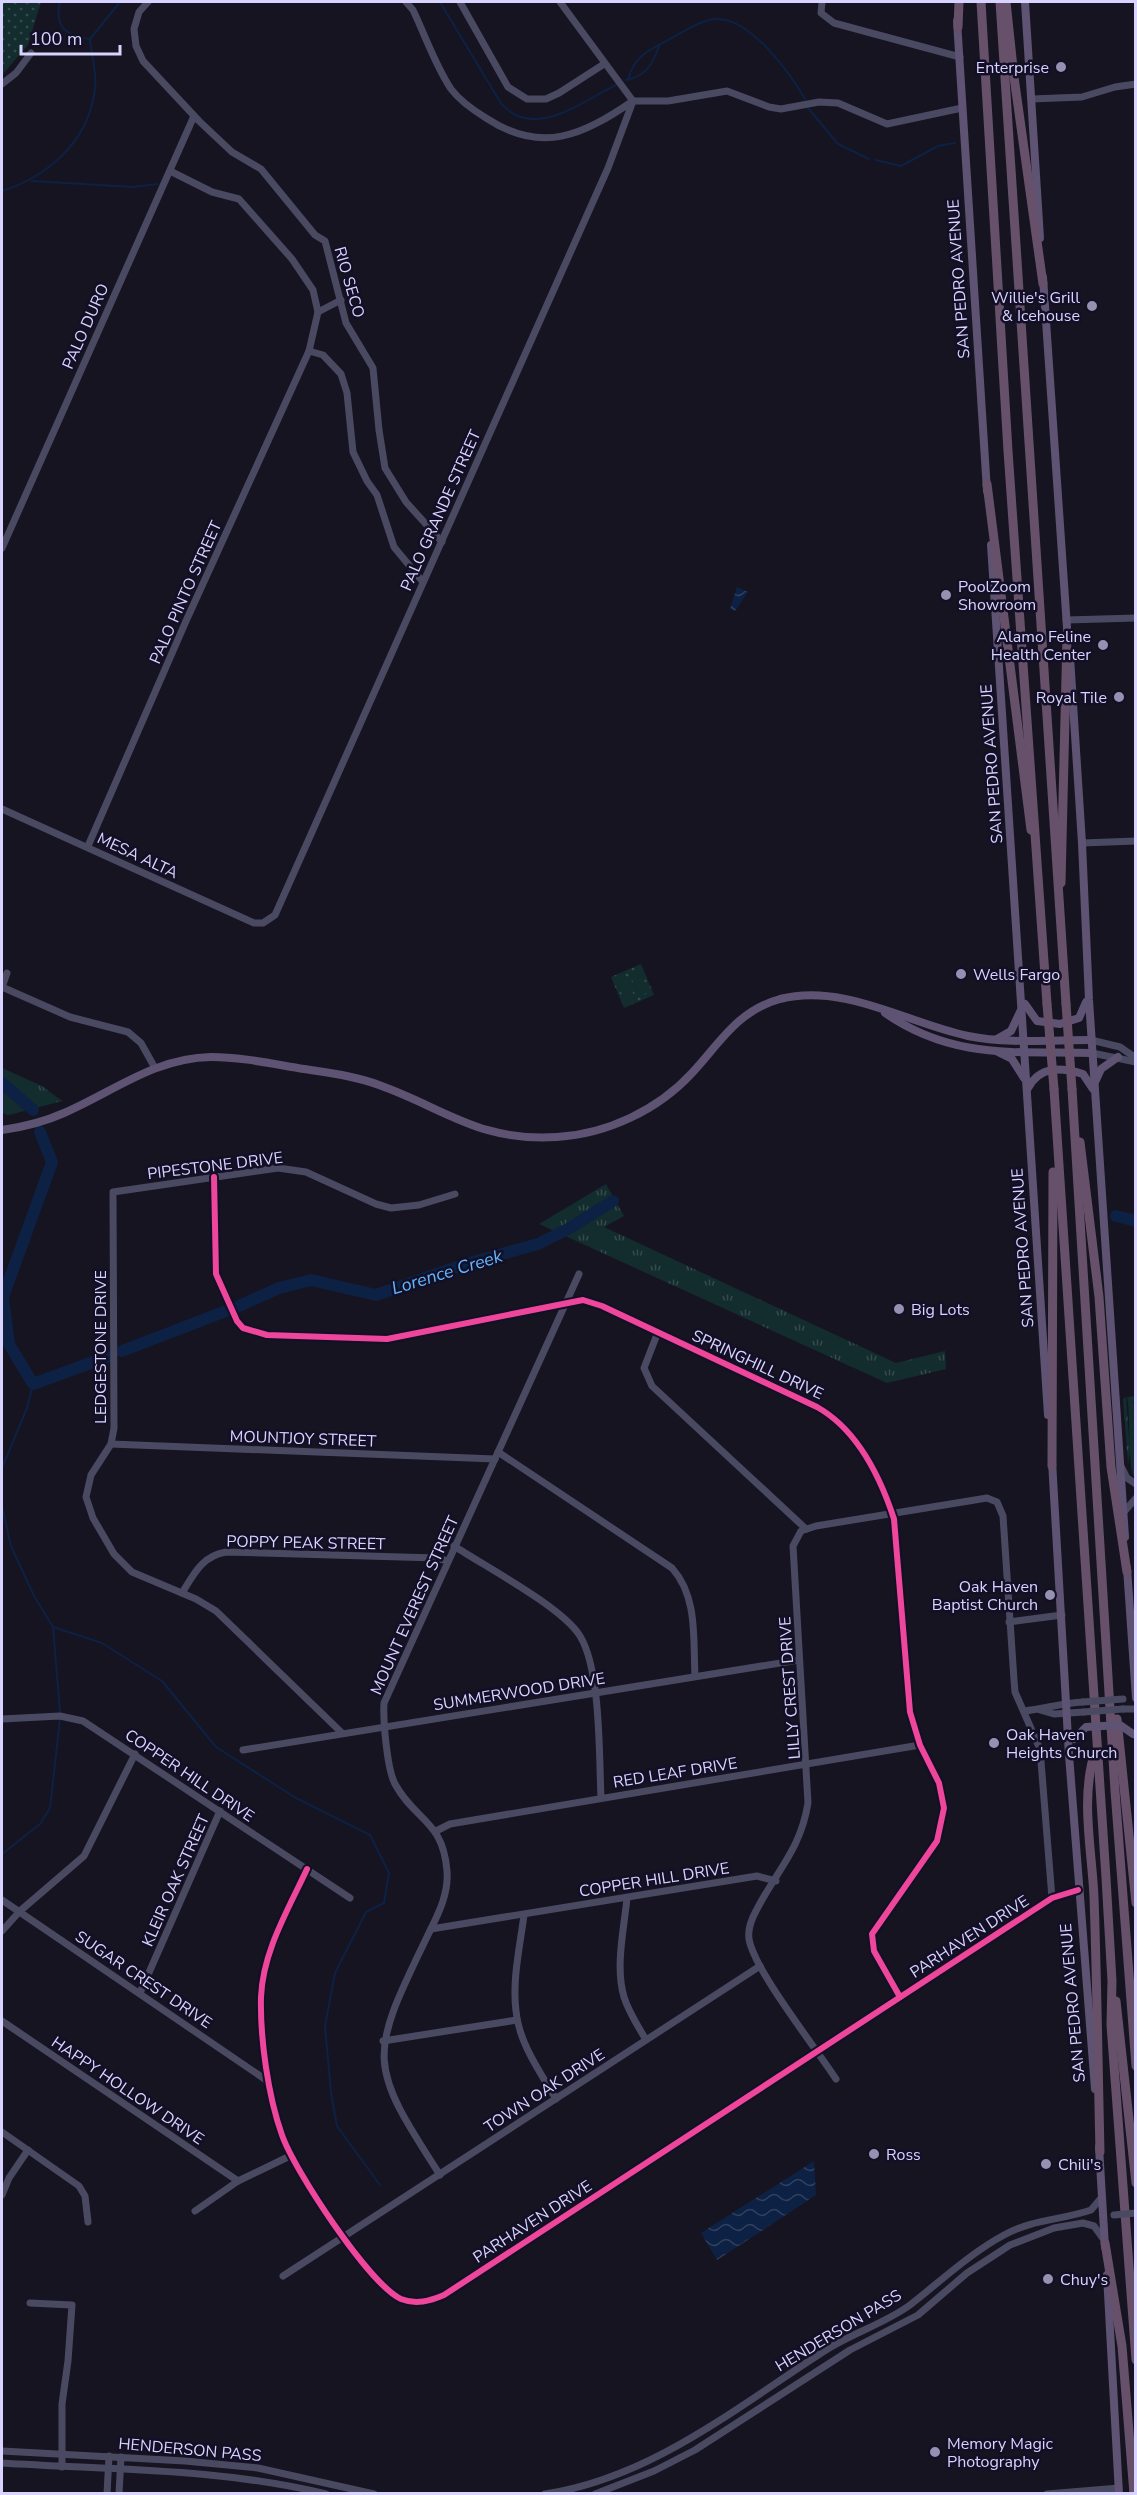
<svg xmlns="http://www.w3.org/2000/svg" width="1137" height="2495" viewBox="0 0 1137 2495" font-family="'Nunito Sans',sans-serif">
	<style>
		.grass { fill: url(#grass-tufts) }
		.park { fill: url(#park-dots) }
		.garden { fill: #132c2d }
		.water { fill: url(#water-waves) }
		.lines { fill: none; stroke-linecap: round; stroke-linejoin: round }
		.stream { stroke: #0d2144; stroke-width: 2 }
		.river { stroke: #0d2144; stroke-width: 12 }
		.minor { stroke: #4a4962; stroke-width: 7 }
		.major { stroke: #5e5373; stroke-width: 8 }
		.highway { stroke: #67516a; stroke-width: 9 }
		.minor-bridge { stroke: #4a4962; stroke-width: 7 }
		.major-bridge { stroke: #5e5373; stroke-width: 8 }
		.highway-bridge { stroke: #67516a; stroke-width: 9 }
		.cycleway-casing { stroke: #130f26; stroke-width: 10 }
		.cycleway { stroke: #ed469a; stroke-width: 6 }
		.poi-dot { fill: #9591b1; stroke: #130f26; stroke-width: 2 }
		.labels { text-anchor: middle; stroke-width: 5; stroke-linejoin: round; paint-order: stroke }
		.poi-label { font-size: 16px; fill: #d9d4ff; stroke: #130f26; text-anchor: start }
		.street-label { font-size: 16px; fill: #d9d4ff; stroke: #130f26 }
		.water-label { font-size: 18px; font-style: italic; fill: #62b6ff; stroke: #130f26 }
	</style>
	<defs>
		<pattern id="grass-tufts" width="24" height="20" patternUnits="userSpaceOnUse" patternTransform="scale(1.5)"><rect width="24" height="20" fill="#132c2d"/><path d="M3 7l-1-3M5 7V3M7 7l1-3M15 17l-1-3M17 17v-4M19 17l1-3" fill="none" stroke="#354a4c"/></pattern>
		<pattern id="park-dots" width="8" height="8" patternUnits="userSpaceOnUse" patternTransform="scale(1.5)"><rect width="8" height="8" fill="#132c2d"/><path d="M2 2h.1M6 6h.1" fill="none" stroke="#354a4c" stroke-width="1.8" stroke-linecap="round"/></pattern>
		<pattern id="water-waves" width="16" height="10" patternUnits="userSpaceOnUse" patternTransform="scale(1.5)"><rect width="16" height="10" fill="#0d2144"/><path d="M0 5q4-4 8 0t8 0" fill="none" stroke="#304060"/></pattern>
	</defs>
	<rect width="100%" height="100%" fill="#161421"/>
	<!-- grass -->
	<g class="grass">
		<path d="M2,1068L42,1086L62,1101L9,1115L2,1113Z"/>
		<path d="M606,1184L624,1216L604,1227L896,1363L945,1351L946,1369L887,1383L539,1224Z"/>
		<path d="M1135,1396V1401L1133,1402L1136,1413L1135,1478C1127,1469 1131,1415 1127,1397Z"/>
		<path d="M1126,1397L1130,1451L1128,1464L1123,1399Z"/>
	</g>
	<!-- park -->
	<g class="park">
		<path d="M2,2H41L28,45L2,75Z"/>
		<path d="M641,964L654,995L624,1008L611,977Z"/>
	</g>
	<!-- garden -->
	<g class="garden">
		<path d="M640,970L649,992L639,996L630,975Z"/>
		<path d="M626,976L635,998L625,1002L616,980Z"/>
	</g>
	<!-- water -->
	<g class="water">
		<path d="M737,587L748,592L735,611L730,609Z"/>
		<path d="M814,2161L816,2195L717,2260L701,2233Z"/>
	</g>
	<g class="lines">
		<!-- stream -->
		<g class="stream">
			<path d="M60,2C54,28 67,36 90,39"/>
			<path d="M440,2L502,105C507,109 512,114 518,116C549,129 589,98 616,85"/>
			<path d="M626,80C647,76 653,63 660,44"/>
			<path d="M628,80C634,56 648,51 668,40C682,33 698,21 715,19C749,16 790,73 805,99"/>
			<path d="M808,108L838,144L869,159"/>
			<path d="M876,160L901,166L938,146L955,143"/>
			<path d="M32,181L133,187L157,184"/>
			<path d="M2,191C46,177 86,144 94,95C98,79 92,56 90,39L120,2"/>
			<path d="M2,1468L27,1408L33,1384"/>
			<path d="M2,1506L11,1546L34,1596L53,1627L102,1643L162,1681L216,1747L296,1798L370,1835L389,1873L384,1903L366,1912L335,1973L325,2026L331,2093L337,2126L380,2185"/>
			<path d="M53,1627L60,1712"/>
			<path d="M2,1854L40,1824L50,1808L60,1719"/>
		</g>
		<!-- river -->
		<g class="river">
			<path d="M2,1083L33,1110"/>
			<path d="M40,1132L52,1162L3,1297L9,1344L33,1384L107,1357"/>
			<path d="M1116,1216L1136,1221"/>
			<path d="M239,1306L279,1288L311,1280L376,1295L466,1264L538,1244L568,1229L613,1201"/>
			<path d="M122,1351L226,1311"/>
		</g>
		<!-- minor -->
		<g class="minor">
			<path d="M148,2L139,12L134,29L136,46L143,61L199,121L232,152L261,169L315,235L325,241L346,323L373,368L379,430L385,468L406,502L442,542"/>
			<path d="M406,2L413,10C425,35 435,65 451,89C460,101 473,110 486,118C542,155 583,135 633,101"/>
			<path d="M460,2L508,87L527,99H546L559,93L604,64"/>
			<path d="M560,2L633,101"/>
			<path d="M822,2L821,13L834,23L960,57"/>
			<path d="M2,84L16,73L31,53"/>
			<path d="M1032,99L1082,97L1115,87L1136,84"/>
			<path d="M633,101H668L727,91L769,107L781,109L819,102L838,103L887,124L962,108"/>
			<path d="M318,312L341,300"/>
			<path d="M309,351L323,355L341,374L347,393L353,452L367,481L377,495L394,547L423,582"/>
			<path d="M2,548L194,116"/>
			<path d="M1066,620L1136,618"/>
			<path d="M2,809L254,923H263L275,915L608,168L633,101"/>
			<path d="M1082,843L1136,841"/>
			<path d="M88,846L186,621L309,351L318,312L313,290L292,259L239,199L212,192L170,171"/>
			<path d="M2,987L70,1017L128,1032L141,1043L155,1068"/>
			<path d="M2,987L7,973"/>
			<path d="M1091,1040L1120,1047L1136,1058"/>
			<path d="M1092,1053L1136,1062"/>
			<path d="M214,1177L216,1274L237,1321L243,1328L267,1335L387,1339L583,1300L602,1306L817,1407C858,1430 880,1476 894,1519L910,1712L920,1745L939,1783L944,1808L937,1841L872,1934L874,1951L900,1997"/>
			<path d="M658,1332L644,1368L652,1386L806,1529"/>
			<path d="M111,1444L495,1459"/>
			<path d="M498,1452L672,1568C698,1597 693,1639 695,1676"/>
			<path d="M1122,1468L1127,1478L1136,1484"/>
			<path d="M1124,1512L1136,1498"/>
			<path d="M454,1546C486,1567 562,1607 580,1636C601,1670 599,1757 601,1798"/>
			<path d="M182,1593C194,1574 202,1556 226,1552L436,1558L448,1561"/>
			<path d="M1009,1622L1062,1615"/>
			<path d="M1123,1709H1136"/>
			<path d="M1040,1710L1054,1714L1084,1712"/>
			<path d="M1024,1711C1044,1709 1062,1703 1083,1702"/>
			<path d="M2,1719L60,1716L83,1721L350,1898"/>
			<path d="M342,1733L216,1611L196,1599L132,1572L114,1554L93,1518L86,1497L91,1475L111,1444L114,1428L113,1192L278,1168L306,1172L376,1204L391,1208L419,1205L455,1194"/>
			<path d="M243,1750L799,1660"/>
			<path d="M436,1831L450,1824L920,1745"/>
			<path d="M307,1869C288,1910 263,1951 261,1997C260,2038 268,2096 282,2135C294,2170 369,2284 401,2299C416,2305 430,2301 444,2295L1052,1898L1078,1890"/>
			<path d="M627,1898C624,1929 615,1967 624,1997C629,2013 638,2026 646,2040"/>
			<path d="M2,1900L269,2082"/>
			<path d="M524,1915C520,1946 512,1980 516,2011C519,2043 540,2072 556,2099"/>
			<path d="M431,1929L757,1876L776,1881"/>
			<path d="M2,1931L20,1911L84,1856L135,1754"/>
			<path d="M140,1993L220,1811"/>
			<path d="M2,2021L238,2181"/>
			<path d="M383,2041L517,2020"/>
			<path d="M836,2079C816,2048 754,1970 749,1939C748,1932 750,1924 753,1917C773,1874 800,1853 808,1803L793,1546L801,1531L816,1526L987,1498L997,1502L1003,1516L1014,1680L1015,1692L1040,1749L1052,1898"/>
			<path d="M2,2132L79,2186L85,2196L88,2222"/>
			<path d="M440,2175C368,2064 368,2058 426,1939C436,1918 449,1896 447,1871C443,1820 415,1821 395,1784C387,1769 383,1721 384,1703L579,1274"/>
			<path d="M2,2195L9,2178L28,2150"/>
			<path d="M195,2211L238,2181L290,2156"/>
			<path d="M283,2276L760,1966"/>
			<path d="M30,2303L72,2305L68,2361L62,2404V2467"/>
			<path d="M2,2451L185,2461L258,2468L374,2494"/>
			<path d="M2,2463C110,2470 220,2468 326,2494"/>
			<path d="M107,2494L109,2456"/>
			<path d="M119,2494L121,2457"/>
			<path d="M545,2494C652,2478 738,2406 826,2350C852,2333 884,2324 910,2305C941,2281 969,2254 1004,2235C1033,2219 1062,2220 1091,2210L1102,2197"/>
			<path d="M595,2494L654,2471L695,2450L850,2350L918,2315L967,2273L1010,2245L1054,2228L1083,2223L1094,2226L1104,2240"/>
			<path d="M1047,2494L1119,2488"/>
		</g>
		<!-- major -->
		<g class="major">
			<path d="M1025,2L1040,238"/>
			<path d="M957,21L987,491"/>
			<path d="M1043,277L1068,642"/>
			<path d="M991,545L1048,1415"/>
			<path d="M1070,657L1082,843L1089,1000L1125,1537"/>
			<path d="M1025,1004L1037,1021L1060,1024L1079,1018L1086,1002"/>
			<path d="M885,1013C953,1060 1015,1051 1092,1053"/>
			<path d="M997,1039L1011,1031L1020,1012"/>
			<path d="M998,1052L1012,1059L1024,1078"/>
			<path d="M1096,1080L1101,1069L1118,1057"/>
			<path d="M1028,1088C1040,1066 1060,1067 1083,1074L1093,1089"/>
			<path d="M2,1130C23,1127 44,1122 64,1113C113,1092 154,1058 211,1057C242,1057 273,1064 304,1069C329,1073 355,1076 379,1085C446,1109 479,1142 557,1137C607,1134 658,1110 692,1073C720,1043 737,1011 780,999C844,983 907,1023 968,1036C1007,1044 1051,1040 1091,1040"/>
			<path d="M1052,1461L1069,1755L1095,2089"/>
			<path d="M1127,1568L1136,1698"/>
			<path d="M1099,2147L1105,2247"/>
			<path d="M1107,2275L1119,2494"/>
		</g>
		<!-- highway -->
		<g class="highway">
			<path d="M981,2L1008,451L1047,1004"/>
			<path d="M1000,2L1066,1004"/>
			<path d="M1006,2L1014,77L1043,284"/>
			<path d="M958,27L959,2"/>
			<path d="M987,484L1031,830"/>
			<path d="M1061,883L1067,635"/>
			<path d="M1054,1089L1106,1878L1112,1981L1111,2025L1136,2360"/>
			<path d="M1072,1089L1115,1791L1136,2066"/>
			<path d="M1080,1142L1099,1297L1111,1467L1127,1572"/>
			<path d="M1052,1466L1053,1172"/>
			<path d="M1117,1719L1136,1903"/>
			<path d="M1095,1752C1080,1797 1092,1851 1094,1897C1097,1982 1098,2067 1100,2152"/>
			<path d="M1116,2001L1136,2183"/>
			<path d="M1105,2243L1122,2346L1134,2494"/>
		</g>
		<!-- minor-bridge -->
		<g class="minor-bridge">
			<path d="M1083,1702L1123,1699"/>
			<path d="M1084,1712L1123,1709"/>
			<path d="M1114,2215L1136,2213"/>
		</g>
		<!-- major-bridge -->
		<path class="major-bridge" d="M1074,1739L1086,1727L1120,1725L1133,1734"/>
		<!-- highway-bridge -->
		<g class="highway-bridge">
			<path d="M1047,1004L1054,1089"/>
			<path d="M1066,1004L1072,1089"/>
		</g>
		<!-- cycleway casing -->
		<g class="cycleway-casing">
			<g id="cycleway">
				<path d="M214,1177L216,1274L237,1321L243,1328L267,1335L387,1339L583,1300L602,1306L817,1407C858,1430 880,1476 894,1519L910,1712L920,1745L939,1783L944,1808L937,1841L872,1934L874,1951L900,1997"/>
				<path d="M307,1869C288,1910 263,1951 261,1997C260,2038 268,2096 282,2135C294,2170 369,2284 401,2299C416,2305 430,2301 444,2295L1052,1898L1078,1890"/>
			</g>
		</g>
		<!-- cycleway -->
		<use href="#cycleway" class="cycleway"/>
	</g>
	<!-- markers -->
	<g class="poi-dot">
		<circle cx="1061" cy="67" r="6"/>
		<circle cx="1092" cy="306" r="6"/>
		<circle cx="946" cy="595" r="6"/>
		<circle cx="1103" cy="645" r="6"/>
		<circle cx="1119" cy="697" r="6"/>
		<circle cx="961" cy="974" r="6"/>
		<circle cx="899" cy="1309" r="6"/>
		<circle cx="1050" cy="1595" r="6"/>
		<circle cx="994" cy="1743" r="6"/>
		<circle cx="874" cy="2154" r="6"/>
		<circle cx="1046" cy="2164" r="6"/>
		<circle cx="1048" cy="2279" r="6"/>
		<circle cx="935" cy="2452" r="6"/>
	</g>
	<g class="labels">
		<!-- poi labels -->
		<g class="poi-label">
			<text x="1049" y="73" text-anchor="end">Enterprise</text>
			<text x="1080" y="303" text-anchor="end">Willie's Grill<tspan x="1080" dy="18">&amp; Icehouse</tspan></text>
			<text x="958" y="592">PoolZoom<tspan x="958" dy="18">Showroom</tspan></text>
			<text x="1091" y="642" text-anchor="end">Alamo Feline<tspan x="1091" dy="18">Health Center</tspan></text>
			<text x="1107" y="703" text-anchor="end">Royal Tile</text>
			<text x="973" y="980">Wells Fargo</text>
			<text x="911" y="1315">Big Lots</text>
			<text x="1038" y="1592" text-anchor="end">Oak Haven<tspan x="1038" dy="18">Baptist Church</tspan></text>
			<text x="1006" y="1740">Oak Haven<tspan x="1006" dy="18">Heights Church</tspan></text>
			<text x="886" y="2160">Ross</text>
			<text x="1058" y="2170">Chili's</text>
			<text x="1060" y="2285">Chuy's</text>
			<text x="947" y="2449">Memory Magic<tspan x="947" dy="18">Photography</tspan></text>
		</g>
		<!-- street labels -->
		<g class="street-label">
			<text transform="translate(958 279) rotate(-94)" y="6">SAN PEDRO AVENUE</text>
			<text transform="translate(350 282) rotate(74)" y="6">RIO SECO</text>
			<text transform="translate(85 326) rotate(-66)" y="6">PALO DURO</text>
			<text transform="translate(440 510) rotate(-66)" y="6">PALO GRANDE STREET</text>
			<text transform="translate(185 592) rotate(-66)" y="6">PALO PINTO STREET</text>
			<text transform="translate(991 764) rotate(-94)" y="6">SAN PEDRO AVENUE</text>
			<text transform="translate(138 855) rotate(25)" y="6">MESA ALTA</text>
			<text transform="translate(215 1165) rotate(-7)" y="6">PIPESTONE DRIVE</text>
			<text transform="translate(1022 1248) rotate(-94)" y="6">SAN PEDRO AVENUE</text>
			<text transform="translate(100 1347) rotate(-90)" y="6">LEDGESTONE DRIVE</text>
			<text transform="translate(758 1364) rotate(25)" y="6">SPRINGHILL DRIVE</text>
			<text transform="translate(303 1438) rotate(2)" y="6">MOUNTJOY STREET</text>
			<text transform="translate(306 1542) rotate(1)" y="6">POPPY PEAK STREET</text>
			<text transform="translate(414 1605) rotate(-66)" y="6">MOUNT EVEREST STREET</text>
			<text transform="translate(789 1688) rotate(-94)" y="6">LILLY CREST DRIVE</text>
			<text transform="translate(519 1691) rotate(-9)" y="6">SUMMERWOOD DRIVE</text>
			<text transform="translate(675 1772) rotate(-9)" y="6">RED LEAF DRIVE</text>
			<text transform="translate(190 1775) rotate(34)" y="6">COPPER HILL DRIVE</text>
			<text transform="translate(654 1879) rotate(-9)" y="6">COPPER HILL DRIVE</text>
			<text transform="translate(175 1880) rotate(-66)" y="6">KLEIR OAK STREET</text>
			<text transform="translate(969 1936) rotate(-33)" y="6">PARHAVEN DRIVE</text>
			<text transform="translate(144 1979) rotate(34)" y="6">SUGAR CREST DRIVE</text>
			<text transform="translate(1072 2003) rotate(-95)" y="6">SAN PEDRO AVENUE</text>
			<text transform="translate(128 2090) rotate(34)" y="6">HAPPY HOLLOW DRIVE</text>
			<text transform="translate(544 2090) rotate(-33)" y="6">TOWN OAK DRIVE</text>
			<text transform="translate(532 2221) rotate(-33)" y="6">PARHAVEN DRIVE</text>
			<text transform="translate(838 2330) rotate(-31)" y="6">HENDERSON PASS</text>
			<text transform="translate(190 2449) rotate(5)" y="6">HENDERSON PASS</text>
		</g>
		<!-- water labels -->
		<g class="water-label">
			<text transform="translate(447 1272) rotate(-17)" y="6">Lorence Creek</text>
		</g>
	</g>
	<!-- border -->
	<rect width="1137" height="2495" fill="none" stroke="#d9d4ff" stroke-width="6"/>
	<!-- scale -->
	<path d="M21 45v9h99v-9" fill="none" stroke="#d9d4ff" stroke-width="3"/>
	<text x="30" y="45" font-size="18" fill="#d9d4ff" stroke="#130f26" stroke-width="4.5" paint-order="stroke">100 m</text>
</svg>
